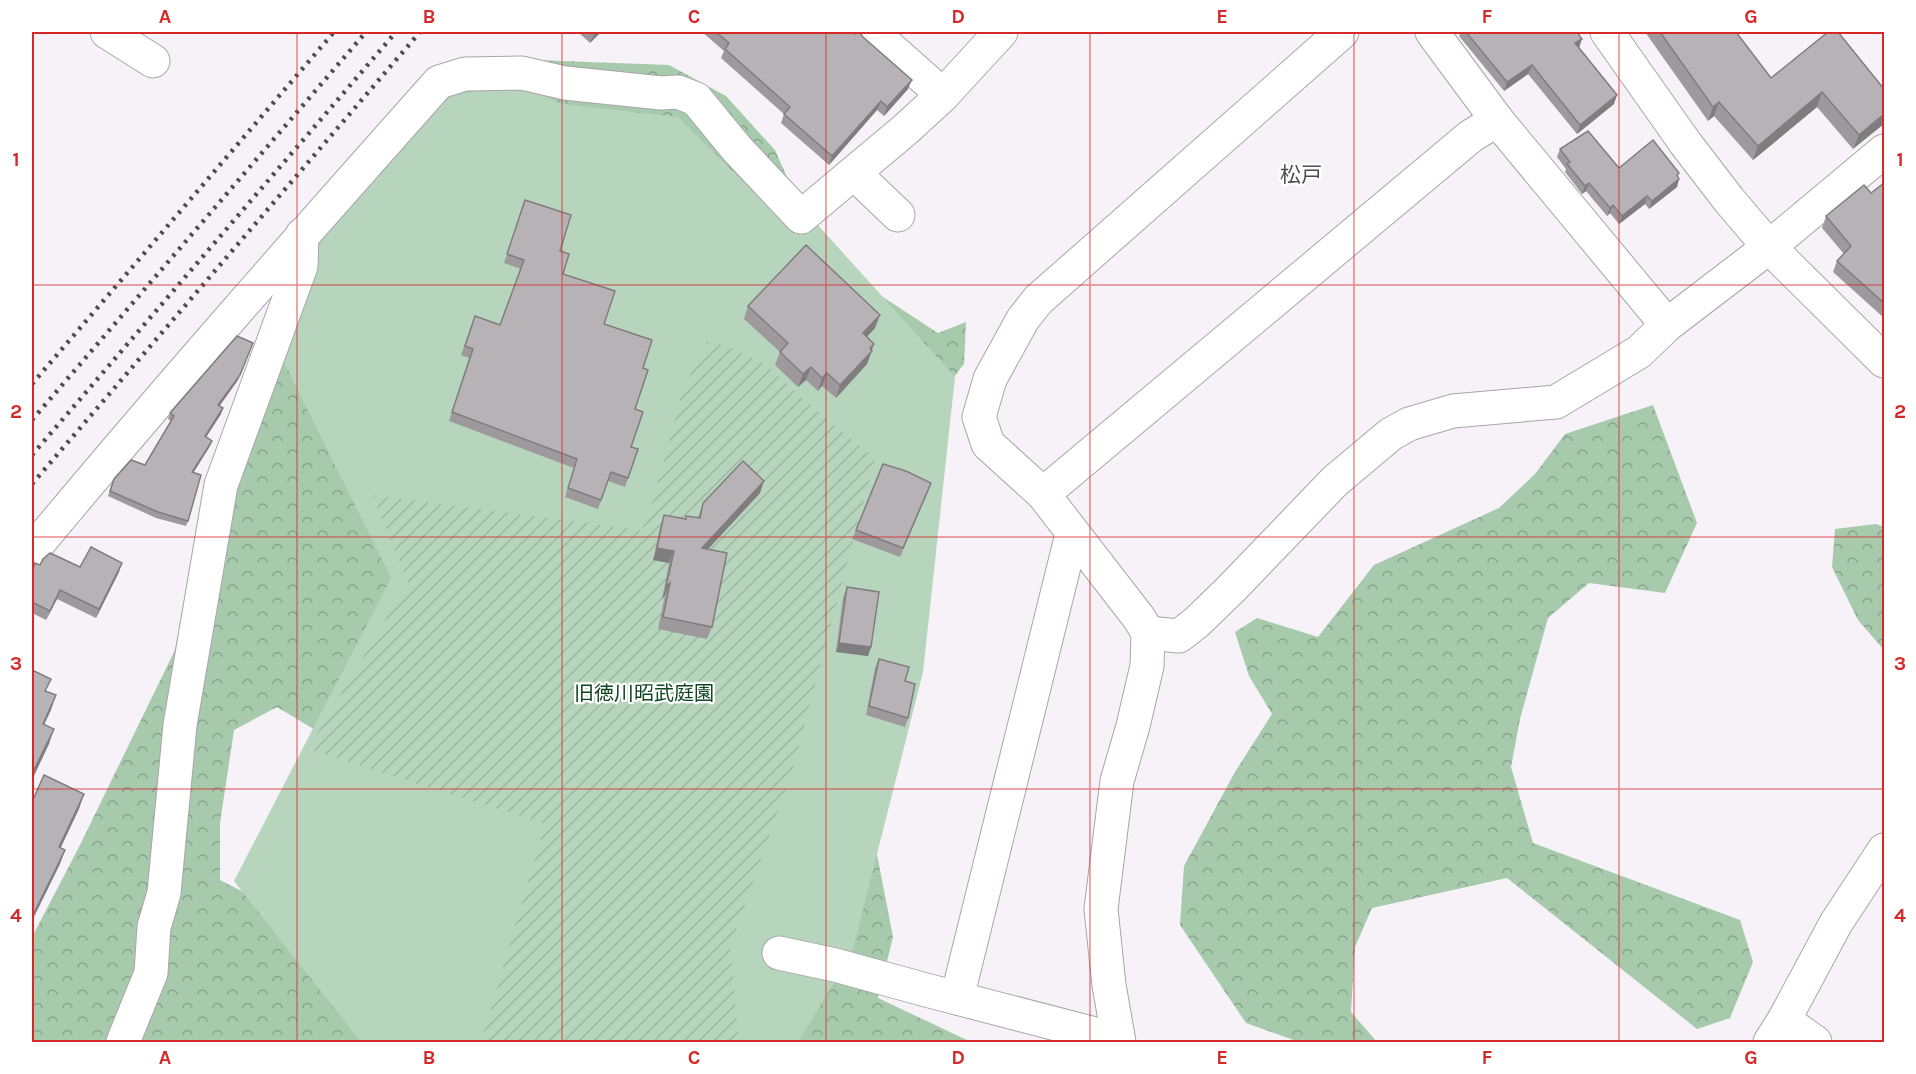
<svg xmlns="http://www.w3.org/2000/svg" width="1916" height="1074" viewBox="0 0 1916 1074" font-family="Karla,'Noto Sans JP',sans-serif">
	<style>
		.forest { fill: url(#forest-crowns); fill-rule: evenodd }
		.park { fill: #b7d5bc }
		.garden { fill: url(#garden-furrows) }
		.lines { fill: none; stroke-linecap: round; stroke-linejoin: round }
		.minor-casing { stroke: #a9a5aa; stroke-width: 35 }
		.minor { stroke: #fff; stroke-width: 33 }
		.rail { stroke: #4d4c4e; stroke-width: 4.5; stroke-dasharray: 3 6; stroke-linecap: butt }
		.wall { fill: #9d999d }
		.shaded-wall { fill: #807d7f }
		.building { fill: #b7b2b6; stroke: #807d7f; stroke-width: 1.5 }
		.grid { fill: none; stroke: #d62828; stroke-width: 1.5; stroke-opacity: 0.55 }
		.labels { text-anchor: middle; stroke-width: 4.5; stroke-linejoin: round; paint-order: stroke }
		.park-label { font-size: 20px; fill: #0e4620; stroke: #fff }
		.neighbourhood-label { font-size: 21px; fill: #4e4b4f; stroke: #fff }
		.neatline { fill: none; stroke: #d62828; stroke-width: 2 }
		.grid-label { font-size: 20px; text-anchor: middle; font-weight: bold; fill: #d62828 }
	</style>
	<defs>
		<pattern id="forest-crowns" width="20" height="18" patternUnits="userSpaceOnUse" patternTransform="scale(1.5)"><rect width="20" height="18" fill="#a7caad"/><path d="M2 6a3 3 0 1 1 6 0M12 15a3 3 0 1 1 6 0" fill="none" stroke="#88a48d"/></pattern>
		<pattern id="garden-furrows" width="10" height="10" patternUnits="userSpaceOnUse" patternTransform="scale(1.5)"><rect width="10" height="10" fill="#b7d5bc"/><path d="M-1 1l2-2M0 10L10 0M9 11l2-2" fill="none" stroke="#9eb7a2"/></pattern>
	</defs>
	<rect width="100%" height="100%" fill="#f6f2f7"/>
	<!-- forest -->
	<g class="forest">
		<path d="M484,58L669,65L726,96L775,150L823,258L938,333L966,322L964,364L923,417L868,808L893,937L878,998L971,1042H32V937L80,845L174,652L227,445L309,238ZM277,707L340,745L290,916L220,880V823L234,730Z"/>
		<path d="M1653,405L1697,523L1665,593L1589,583L1548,618L1520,719L1511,767L1533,843L1740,920L1753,962L1730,1018L1697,1029L1507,878L1372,908L1355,947L1351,1012L1377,1042H1299L1246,1023L1180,925L1184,866L1235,772L1272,714L1249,676L1235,632L1257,618L1318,637L1374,565L1499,508L1535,474L1565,434Z"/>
		<path d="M1876,524L1884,527V650L1858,620L1832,567L1835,529Z"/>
	</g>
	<!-- park -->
	<path class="park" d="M520,85L562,104L678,117L780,218L817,224L955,377L923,672L852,953L798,1042H361L234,881L391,578L281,356L317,229L447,96Z"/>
	<!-- garden -->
	<path class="garden" d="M707,342L725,345L766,364L805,401L875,458L793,769L730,947L739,1042H481L545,824L308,749L408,582L372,495L642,530L653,500L684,386Z"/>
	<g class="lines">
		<!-- minor casing -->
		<g class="minor-casing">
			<g id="minor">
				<path d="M107,32L153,61"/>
				<path d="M872,32L943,95"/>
				<path d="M1432,32L1497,120L1667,325"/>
				<path d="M1607,32L1686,144L1729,200L1769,247L1884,361"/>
				<path d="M854,173L898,215"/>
				<path d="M1043,494L1471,136L1497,120"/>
				<path d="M32,551C164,392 301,237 439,82L465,74L522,73L565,83L661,93L678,92L696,99L737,149L801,217L906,129L943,95L1001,32"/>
				<path d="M1148,633L1179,636L1197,622L1232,588L1335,481L1391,434L1409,424L1453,411L1556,402L1639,352L1667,325L1769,247L1884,151"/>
				<path d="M779,953L835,965L926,990L1118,1040"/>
				<path d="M957,998L1072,534"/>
				<path d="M1784,1020L1815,1042"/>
				<path d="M123,1042L151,973L154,927L164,893L180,725L221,485L301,266L302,235"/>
				<path d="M1119,1042L1109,985L1101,909L1117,781L1133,726L1147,666L1148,633L1139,618L1043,494L988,444L979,417L990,379L1023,319L1038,300L1342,32"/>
				<path d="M1770,1042L1784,1020L1836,923L1884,850"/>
			</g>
		</g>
		<!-- minor -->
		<use href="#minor" class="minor"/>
		<!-- rail -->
		<g class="rail">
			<path d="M32,384L334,32"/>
			<path d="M32,420L366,32"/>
			<path d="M32,455L396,32"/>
			<path d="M32,484L420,32"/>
		</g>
	</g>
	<!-- wall -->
	<g class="wall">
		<path d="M578,32H601L590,43Z"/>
		<path d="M702,32H853L863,37L908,89L884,116L877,110L829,165L781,123L784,114L721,58L724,51Z"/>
		<path d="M1458,32H1577L1579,48L1614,104L1577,134L1528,74L1504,91L1459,36L1460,34Z"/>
		<path d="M1645,32H1736L1771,78L1884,89L1853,149L1817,107L1753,160L1714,116L1708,121Z"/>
		<path d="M1560,149L1619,168L1678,176L1677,187L1649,209L1645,204L1619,224L1610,213L1607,216L1586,191L1582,194L1565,172L1566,169L1557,157Z"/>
		<path d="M1884,183V318L1833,272L1837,261L1844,254L1822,228L1826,216L1871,193Z"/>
		<path d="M522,209L560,251L563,274L643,368L635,409L631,447L638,449L625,487L608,481L598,509L565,497L574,468L449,421L469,358L461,355L475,316L500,325L521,269L504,263Z"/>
		<path d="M748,306L875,328L867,337L872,351L867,364L836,398L822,386L818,391L806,380L798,387L775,365L780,352L744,319Z"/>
		<path d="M238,380L219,406L221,414L206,437L210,446L193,473L188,521L186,526L156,518L108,496L114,479L145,465L171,421L168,419L170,413Z"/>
		<path d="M928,492L900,557L852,539L856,530Z"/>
		<path d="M760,493L708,549L712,627L707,639L658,629L665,595L662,599L669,563L653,560L660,527L664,515L685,519L686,516L698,518L703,503Z"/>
		<path d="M40,565L80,567L119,572L96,618L57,599L46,620L32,613V571Z"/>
		<path d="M847,587L871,647L868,656L836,652L843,597Z"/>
		<path d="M879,659L908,718L905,727L866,715L875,668Z"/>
	</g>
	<!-- shaded-wall -->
	<g class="shaded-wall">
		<path d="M596,32H601L590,43L594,34Z"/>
		<path d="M1582,39L1579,48L1575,43Z"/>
		<path d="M1532,65L1528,74L1504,91L1507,82Z"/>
		<path d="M912,80L908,89L884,116L887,107Z"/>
		<path d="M1822,92L1817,107L1753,160L1758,146Z"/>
		<path d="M1617,95L1614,104L1577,134L1580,125Z"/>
		<path d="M881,101L877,110L829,165L832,156Z"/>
		<path d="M1719,102L1714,116L1708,121L1713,107Z"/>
		<path d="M1884,114V124L1853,149L1859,135Z"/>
		<path d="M1679,179L1677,187L1649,209L1652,201Z"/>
		<path d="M1589,183L1586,191L1582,194L1585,186Z"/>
		<path d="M1647,196L1645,204L1619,224L1622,216Z"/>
		<path d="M1613,205L1610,213L1607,216L1610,208Z"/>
		<path d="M880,315L875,328L858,346L863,333Z"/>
		<path d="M253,343L238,380L216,411L218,405Z"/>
		<path d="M874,344L867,364L836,398L840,385Z"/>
		<path d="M811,367L806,380L798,387L803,374Z"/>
		<path d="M827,373L822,386L818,391L822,378Z"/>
		<path d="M223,408L221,414L203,442L205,436Z"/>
		<path d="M212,441L210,446L190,478L192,472Z"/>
		<path d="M764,481L760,493L698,560L702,548Z"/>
		<path d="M657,548L674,551L669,563L653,560Z"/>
		<path d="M122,563L119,572L96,618L99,609Z"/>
		<path d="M670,583L665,595L662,599L666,587Z"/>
		<path d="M60,590L57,599L46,620L50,611Z"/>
		<path d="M839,643L871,647L868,656L836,652Z"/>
		<path d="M56,695L51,710L38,738L43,724Z"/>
		<path d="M54,729L49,744L32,780L33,772Z"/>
		<path d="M84,794L79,809L54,862L59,847Z"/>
		<path d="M65,850L60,864L32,921V917Z"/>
	</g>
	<!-- building -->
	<g class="building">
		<path d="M716,32H853L855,34L857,32H859L863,37L912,80L887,107L881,101L832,156L784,114L790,107L725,49L729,43Z"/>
		<path d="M1466,32H1577L1582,39L1575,43L1617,95L1580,125L1532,65L1507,82Z"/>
		<path d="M1660,32H1736L1771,78L1828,32H1838L1884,89V114L1859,135L1822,92L1758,146L1719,102L1713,107Z"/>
		<path d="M1588,131L1619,168L1653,140L1679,173L1677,175L1679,179L1652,201L1647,196L1622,216L1613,205L1610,208L1589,183L1585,186L1567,164L1570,162L1560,149Z"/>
		<path d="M1884,183V303L1837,261L1851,246L1826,216L1864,185L1871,193Z"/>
		<path d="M525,200L571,215L560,251L569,254L563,274L615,291L604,324L652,340L643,368L648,370L635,409L643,412L631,447L638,449L628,478L611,472L601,500L568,488L577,459L452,412L473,349L465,346L475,316L500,325L524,260L507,254Z"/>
		<path d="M806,245L880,315L863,333L874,344L870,348L872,351L840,385L827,373L822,378L811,367L803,374L780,352L788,343L748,306Z"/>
		<path d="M237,336L253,343L240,375L218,405L223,408L205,436L212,441L192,472L201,475L188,521L158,512L110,491L114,479L131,460L145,465L174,416L170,413Z"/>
		<path d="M743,461L764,481L702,548L727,553L712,627L663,617L670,583L666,587L674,551L657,548L664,515L686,519V516L700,518L703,503Z"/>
		<path d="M883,464L906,471L931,483L903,548L856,530Z"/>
		<path d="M91,547L122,563L99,609L60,590L50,611L32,602V571L35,563L40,565L43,559L50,553L80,567Z"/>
		<path d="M847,587L879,592L871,647L839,643Z"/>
		<path d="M879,659L909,667L905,681L915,684L908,718L869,706Z"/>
		<path d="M32,670L51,679L45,691L56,695L43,724L54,729L33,772H32Z"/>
		<path d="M44,775L84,794L59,847L65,850L32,917V802Z"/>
	</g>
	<!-- grid -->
	<path class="grid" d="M297,32V1042M562,32V1042M826,32V1042M1090,32V1042M1354,32V1042M1619,32V1042M32,285H1884M32,537H1884M32,789H1884"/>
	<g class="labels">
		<!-- park labels -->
		<g class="park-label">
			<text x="644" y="700">旧徳川昭武庭園</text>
		</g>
		<!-- neighbourhood labels -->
		<g class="neighbourhood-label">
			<text x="1301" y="182">松戸</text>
		</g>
	</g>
	<!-- border -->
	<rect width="1916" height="1074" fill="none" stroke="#ffffff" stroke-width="66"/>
	<rect x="33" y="33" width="1850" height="1008" class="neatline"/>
	<g class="grid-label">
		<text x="165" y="23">A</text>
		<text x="429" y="23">B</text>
		<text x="694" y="23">C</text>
		<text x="958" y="23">D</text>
		<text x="1222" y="23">E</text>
		<text x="1487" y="23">F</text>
		<text x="1751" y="23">G</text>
		<text x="16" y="166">1</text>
		<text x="1900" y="166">1</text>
		<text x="16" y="418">2</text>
		<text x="1900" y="418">2</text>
		<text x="16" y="670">3</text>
		<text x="1900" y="670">3</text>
		<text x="16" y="922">4</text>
		<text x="1900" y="922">4</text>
		<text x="165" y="1064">A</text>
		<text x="429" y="1064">B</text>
		<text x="694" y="1064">C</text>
		<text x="958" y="1064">D</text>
		<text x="1222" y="1064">E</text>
		<text x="1487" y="1064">F</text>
		<text x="1751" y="1064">G</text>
	</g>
</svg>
